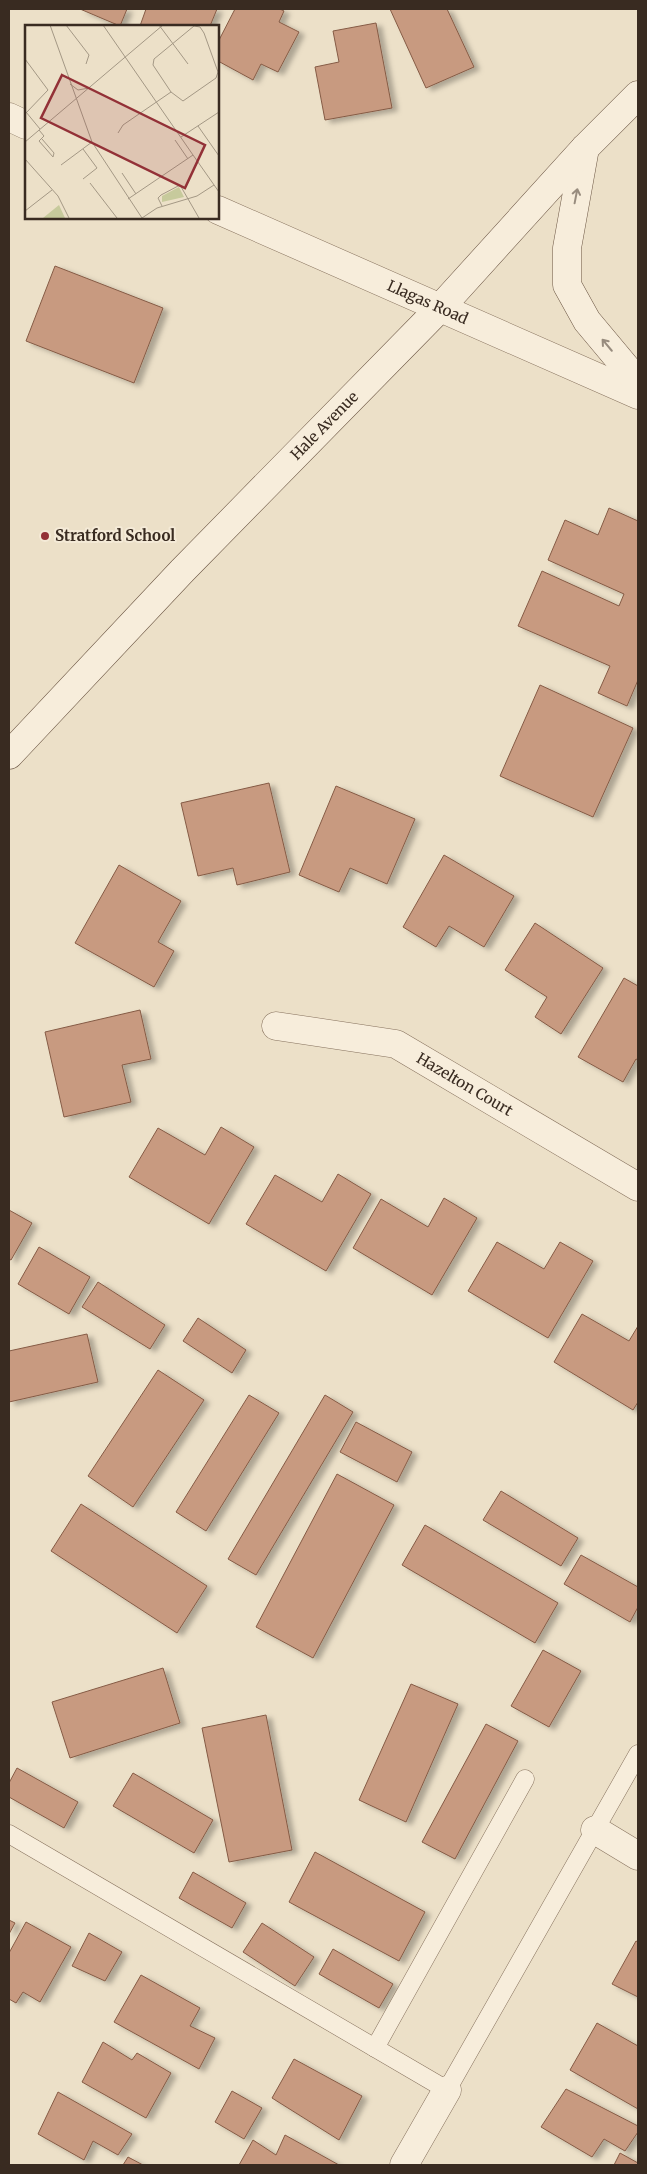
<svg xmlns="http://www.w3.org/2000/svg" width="647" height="2174" viewBox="0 0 647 2174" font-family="Merriweather,serif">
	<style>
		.building { fill: #c89a80; stroke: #855b45; filter: url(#shadow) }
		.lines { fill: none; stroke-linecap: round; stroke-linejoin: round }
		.service-casing { stroke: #87725e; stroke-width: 19 }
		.minor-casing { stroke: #87725e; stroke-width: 29 }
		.tertiary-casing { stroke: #87725e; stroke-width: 29 }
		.secondary-casing { stroke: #695341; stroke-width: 29 }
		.service { stroke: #f7eddb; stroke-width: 18 }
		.minor { stroke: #f7eddb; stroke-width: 28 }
		.tertiary { stroke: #f7eddb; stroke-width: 28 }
		.secondary { stroke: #f7eddb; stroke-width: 28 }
		.oneway { stroke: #988c7e }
		.poi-dot { fill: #933137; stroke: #f4ead7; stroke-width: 2 }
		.labels { text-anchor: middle; stroke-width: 4; stroke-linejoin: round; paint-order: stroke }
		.street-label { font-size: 15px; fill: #392b21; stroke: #f4ead7 }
		.poi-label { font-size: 15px; font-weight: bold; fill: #392b21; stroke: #f4ead7; text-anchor: start }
		.inset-road { fill: none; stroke: #a49885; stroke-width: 1 }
		.view { fill: #933137; fill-opacity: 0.15; stroke: #933137; stroke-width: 2.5 }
		.inset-edge { fill: none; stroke: #392b21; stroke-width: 2.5 }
	</style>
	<defs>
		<filter id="shadow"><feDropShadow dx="5.5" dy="3" stdDeviation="2.5" flood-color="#0004"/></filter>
	</defs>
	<rect width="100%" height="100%" fill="#ece0c8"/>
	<!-- building -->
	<g class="building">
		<path d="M80,9H127L120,26Z"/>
		<path d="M146,9H217L210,26H140Z"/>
		<path d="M235,9H280L284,11L279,22L299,32L278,72L261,64L253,80L218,61V42Z"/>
		<path d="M390,9H447L474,67L426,88Z"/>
		<path d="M376,23L392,108L325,120L315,67L339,62L333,31Z"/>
		<path d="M55,266L163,308L134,383L26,341Z"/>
		<path d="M609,508L638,521V680L627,706L598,693L610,666L518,626L542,571L619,606L624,594L548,560L565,520L598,535Z"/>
		<path d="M540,685L633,728L593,817L500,776Z"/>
		<path d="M269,783L290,872L237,885L233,868L198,876L181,803Z"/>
		<path d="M336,786L415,819L387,884L350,868L339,892L299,875Z"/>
		<path d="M444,855L514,896L484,947L449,926L436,947L403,927Z"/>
		<path d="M119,865L181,901L158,942L174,951L154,987L75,943Z"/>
		<path d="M535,923L603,968L561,1034L535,1017L547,997L505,970Z"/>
		<path d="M624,978L638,986V1060L636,1059L623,1082L578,1057Z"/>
		<path d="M140,1010L151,1059L122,1065L131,1102L64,1117L45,1032Z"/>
		<path d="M221,1127L254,1147L209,1224L129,1177L158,1128L205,1155Z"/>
		<path d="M338,1174L371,1194L326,1271L246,1224L275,1175L322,1202Z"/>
		<path d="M444,1198L477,1218L432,1295L353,1248L381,1199L428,1227Z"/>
		<path d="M9,1210L32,1223L11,1260L9,1259Z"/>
		<path d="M497,1242L544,1269L560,1242L593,1261L548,1338L468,1291Z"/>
		<path d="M39,1247L90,1277L69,1314L18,1284Z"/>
		<path d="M98,1282L165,1325L150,1349L82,1307Z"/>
		<path d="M582,1314L629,1341L638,1326V1402L633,1410L554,1362Z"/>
		<path d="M198,1318L246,1350L232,1373L183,1341Z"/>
		<path d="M87,1334L98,1382L9,1402V1351Z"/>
		<path d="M158,1370L204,1400L133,1507L88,1476Z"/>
		<path d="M249,1395L279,1413L206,1531L176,1512Z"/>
		<path d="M325,1395L353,1412L256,1575L228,1559Z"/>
		<path d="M356,1422L412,1452L397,1482L340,1452Z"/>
		<path d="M337,1474L394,1505L313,1658L256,1627Z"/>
		<path d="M501,1491L578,1538L561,1566L483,1520Z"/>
		<path d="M81,1504L207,1586L177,1633L51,1551Z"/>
		<path d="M425,1525L558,1603L535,1643L402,1565Z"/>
		<path d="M581,1555L638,1587V1607L630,1622L564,1584Z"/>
		<path d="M543,1650L581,1671L549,1727L511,1706Z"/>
		<path d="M163,1668L180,1723L70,1758L52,1702Z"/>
		<path d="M411,1684L458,1704L406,1822L359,1800Z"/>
		<path d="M266,1715L292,1850L229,1862L202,1728Z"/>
		<path d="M486,1724L518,1741L455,1859L422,1842Z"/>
		<path d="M17,1768L78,1802L64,1828L9,1797V1783Z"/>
		<path d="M133,1773L213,1820L194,1853L113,1806Z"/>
		<path d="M315,1852L425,1912L399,1961L289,1902Z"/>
		<path d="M193,1872L246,1903L232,1928L179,1898Z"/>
		<path d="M9,1920L15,1923L9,1934Z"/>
		<path d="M26,1922L71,1947L40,2002L23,1992L16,2003L9,1999V1953Z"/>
		<path d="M262,1923L314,1957L295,1986L243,1952Z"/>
		<path d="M89,1933L122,1952L105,1981L72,1966Z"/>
		<path d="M636,1941L638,1942V1997L612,1984Z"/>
		<path d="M333,1949L393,1984L379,2008L319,1974Z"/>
		<path d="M141,1975L200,2008L190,2026L215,2038L199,2069L114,2022Z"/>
		<path d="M597,2023L638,2046V2109L570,2070Z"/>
		<path d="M103,2042L132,2060L137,2053L171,2073L146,2118L82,2082Z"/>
		<path d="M294,2059L362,2096L339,2140L272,2098Z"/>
		<path d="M566,2089L638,2126V2132L625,2151L604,2139L592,2157L541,2127Z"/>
		<path d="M232,2091L262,2108L244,2139L215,2122Z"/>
		<path d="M58,2092L132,2134L118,2155L93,2141L84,2160L38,2134Z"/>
		<path d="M285,2135L339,2165H239L253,2140L276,2155Z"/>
		<path d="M620,2153L638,2163V2165H614Z"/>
		<path d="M128,2157L143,2165H123Z"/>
	</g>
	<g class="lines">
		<!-- service casing -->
		<g class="service-casing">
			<g id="service">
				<path d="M9,1834L447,2090L638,1754"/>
				<path d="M375,2048L525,1779"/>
			</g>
		</g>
		<!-- minor casing -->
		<g class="minor-casing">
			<g id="minor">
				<path id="s1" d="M276,1026L396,1044L638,1187"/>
				<path d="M595,1830L638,1856"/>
				<path d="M404,2165L447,2090"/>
			</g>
		</g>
		<!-- tertiary casing -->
		<g class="tertiary-casing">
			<g id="tertiary">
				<path d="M9,117L26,125"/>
				<path id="s2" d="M218,210L638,395"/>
			</g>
		</g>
		<!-- secondary casing -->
		<g class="secondary-casing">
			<g id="secondary">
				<path d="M585,148L567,248V285L587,321L638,382"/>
				<path id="s3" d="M9,755L182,571L440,308L585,148L638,95"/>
			</g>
		</g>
		<!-- service -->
		<use href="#service" class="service"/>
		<!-- minor -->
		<use href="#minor" class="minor"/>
		<!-- tertiary -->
		<use href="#tertiary" class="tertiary"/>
		<!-- secondary -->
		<use href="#secondary" class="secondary"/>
	</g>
	<!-- one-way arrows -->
	<defs><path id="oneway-shaft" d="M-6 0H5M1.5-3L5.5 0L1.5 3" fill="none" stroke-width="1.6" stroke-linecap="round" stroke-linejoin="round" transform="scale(1.25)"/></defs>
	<g class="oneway">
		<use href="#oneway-shaft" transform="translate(576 196) rotate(-79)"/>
		<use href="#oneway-shaft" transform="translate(607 345) rotate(-130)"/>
	</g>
	<!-- markers -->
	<circle class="poi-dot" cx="45" cy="536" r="5"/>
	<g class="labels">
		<!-- street labels -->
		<g class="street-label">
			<text dy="5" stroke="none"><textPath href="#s2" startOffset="229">Llagas Road</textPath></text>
			<text dy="5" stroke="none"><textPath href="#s3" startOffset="456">Hale Avenue</textPath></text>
			<text dy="5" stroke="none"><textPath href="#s1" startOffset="201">Hazelton Court</textPath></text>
		</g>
		<!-- poi labels -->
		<g class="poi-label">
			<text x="55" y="541">Stratford School</text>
		</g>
	</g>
	<!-- overview -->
	<g transform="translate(25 25)">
		<rect width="194" height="194" fill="#ece0c8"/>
		<path d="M154,162L159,172L137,177V171ZM34,180L40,193H18Z" fill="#c7ca9c"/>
		<path class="inset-road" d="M25,0L67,117L117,193M41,0L64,30L61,39M78,0L168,130L103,174M134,0L163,39M169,1L175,2L179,8L193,47L191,53L158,76L146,67L128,40L129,34ZM0,34L23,65L1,88M45,59L53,65L64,63M1,87L15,104M173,101L194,131M14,105L19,111L14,116L28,132L29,128L17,114M93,108L98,100L146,67M156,112L194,87M150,115L163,134M0,117L138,0M58,124L72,143L58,154M168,130L194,167M0,134L33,171L44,193M36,140L67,117M97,148L111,169M65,158L92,193M137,181L133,173L136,170L155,160L174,193M0,186L27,165M117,193L132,183L172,171L189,160"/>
		<path class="view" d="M37,50L180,120L160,163L16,93Z"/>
		<rect width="194" height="194" class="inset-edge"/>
	</g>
	<!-- border -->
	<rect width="647" height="2174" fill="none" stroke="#392b21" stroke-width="20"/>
</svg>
